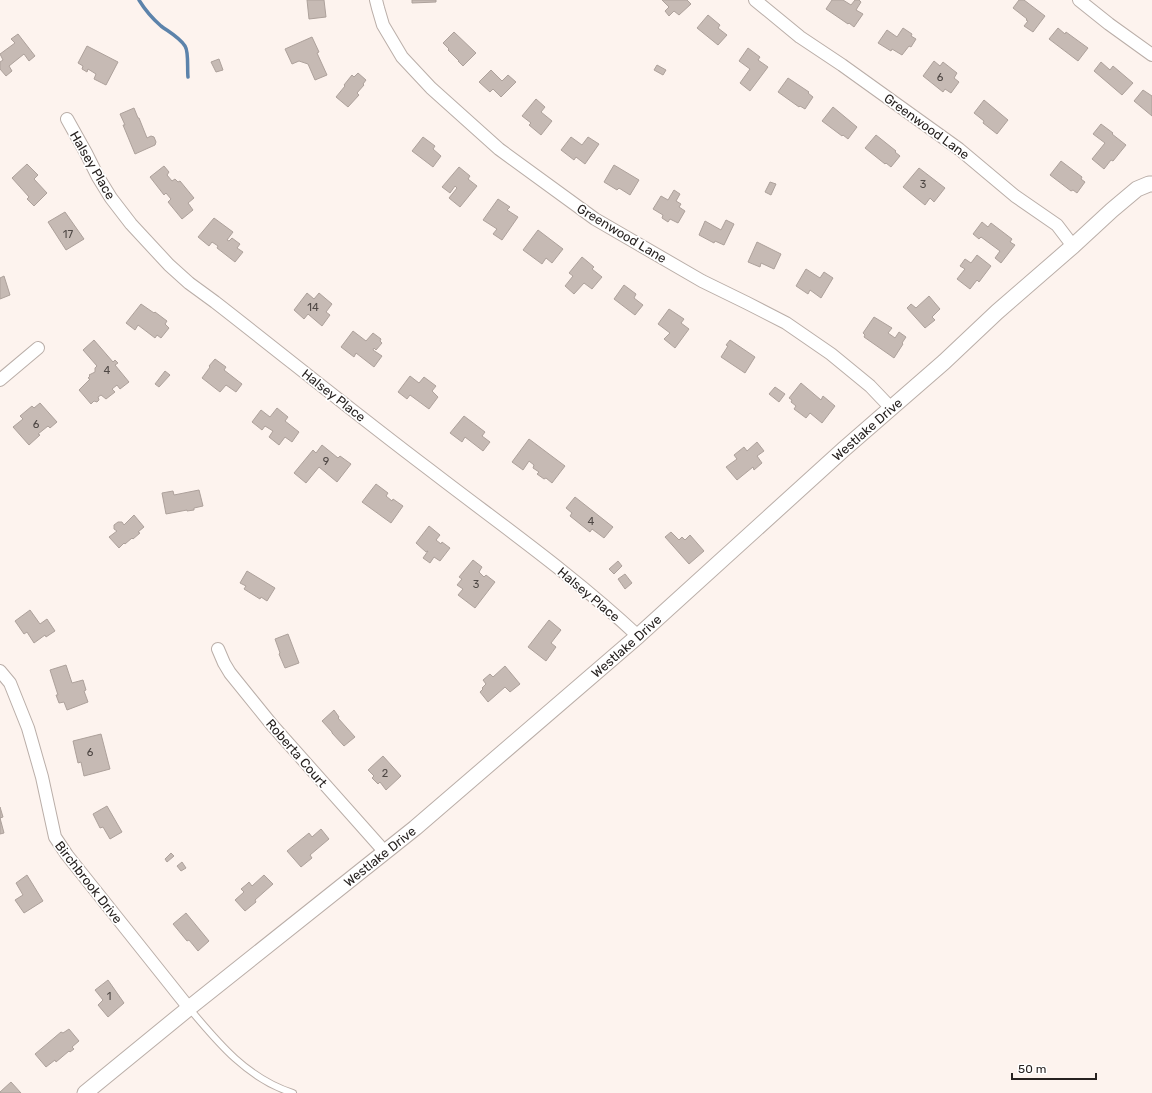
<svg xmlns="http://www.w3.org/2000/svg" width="1152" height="1093" viewBox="0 0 1152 1093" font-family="Rubik,sans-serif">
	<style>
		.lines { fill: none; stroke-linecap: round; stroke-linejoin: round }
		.stream { stroke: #5c83ab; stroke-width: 3.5 }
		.building { fill: #c6bab4; stroke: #ada19b }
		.service-casing { stroke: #baaea8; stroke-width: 8 }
		.minor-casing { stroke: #baaea8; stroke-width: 14 }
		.tertiary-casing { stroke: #baaea8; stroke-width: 17 }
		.service { stroke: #fff; stroke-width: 6 }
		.minor { stroke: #fff; stroke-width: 12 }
		.tertiary { stroke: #fff; stroke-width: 15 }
		.labels { text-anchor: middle; stroke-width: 3.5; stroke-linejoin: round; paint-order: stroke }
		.number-label { font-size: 11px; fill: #4f4845 }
		.street-label { font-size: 13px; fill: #272220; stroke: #fff }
	</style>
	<rect width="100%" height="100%" fill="#fdf3ee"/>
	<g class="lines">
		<!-- stream -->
		<path class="stream" d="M139,0C145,10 152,18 161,26C169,32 179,37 185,46C189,52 187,69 188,77"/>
	</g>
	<!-- building -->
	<g class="building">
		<path d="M307,0H324L326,17L309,19Z"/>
		<path d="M412,0H436V2L412,3Z"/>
		<path d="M662,0H687L691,4L679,15L674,11L669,16L665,11L669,7Z"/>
		<path d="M832,0H843L851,5L855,0H859L861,2L856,10L863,14L854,27L849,23L848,24L826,9Z"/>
		<path d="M1019,0H1024L1045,16L1033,32L1024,26L1028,21L1026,20L1027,19L1013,8Z"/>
		<path d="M708,15L720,25L718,28L727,35L718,45L697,28Z"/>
		<path d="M903,28L912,34L911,36L916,39L911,47L909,46L902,55L892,49L891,51L878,43L887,30L897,37Z"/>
		<path d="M1058,28L1065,34L1066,32L1088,48L1078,61L1049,39Z"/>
		<path d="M454,32L476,53L463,66L458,61H459L448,50L449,49L443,43Z"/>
		<path d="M18,34L35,56L29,61L24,54L9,66L12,71L6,76L0,69V62L3,60L0,54L15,43L11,39Z"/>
		<path d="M312,37L319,52L317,53L327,75L315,80L308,64L299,61L292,64L285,49Z"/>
		<path d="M87,46L118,62L106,85L94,79L96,74L88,69L87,72L82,69L83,66L78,63Z"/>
		<path d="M748,48L760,57L758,60L768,67L750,91L740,83L750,69L739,61Z"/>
		<path d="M219,59L223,70L216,72L211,62Z"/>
		<path d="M934,61L940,66L943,62L957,73L954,78L959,82L951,93L945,89L943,92L923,76Z"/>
		<path d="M1101,62L1110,70L1113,66L1133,83L1122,95L1094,71Z"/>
		<path d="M657,65L666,70L663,75L654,70Z"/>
		<path d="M491,70L502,81L508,75L516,82L501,97L493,89L490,92L479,82Z"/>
		<path d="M358,73L366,80L363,84L364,85L357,93L359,95L348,107L336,97L345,86L344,85L352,75L354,77Z"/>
		<path d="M788,78L809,92L808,93L813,97L805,109L800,106L799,107L778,92Z"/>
		<path d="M1143,90L1152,96V116L1134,101Z"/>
		<path d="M536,99L545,107L541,112L552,121L541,135L529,125L531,123L522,116Z"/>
		<path d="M984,100L1008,120L997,134L983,123L984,121L974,113Z"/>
		<path d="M833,107L857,127L848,139L843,135L842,136L822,121Z"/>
		<path d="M134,108L138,118H139L147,138L151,136L154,137L156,142L155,145L135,154L123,125H125L120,114Z"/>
		<path d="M1101,124L1113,133L1112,134L1126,145L1113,161L1111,160L1104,169L1092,159L1105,143L1093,134Z"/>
		<path d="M876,135L896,151L895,152L900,156L891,167L886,163L885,164L865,148Z"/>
		<path d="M423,137L435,146L433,149L441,156L433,167L412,151Z"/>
		<path d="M571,137L582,145L588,137L599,144L585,164L576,157L574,160L561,150Z"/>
		<path d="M1061,161L1082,177L1081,179L1085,182L1077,193L1073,190L1071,191L1050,175Z"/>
		<path d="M27,164L38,175L34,179L47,193L34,206L27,199L29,197L12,178Z"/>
		<path d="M614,165L639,180L630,195L619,188L617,190L604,182Z"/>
		<path d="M164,166L169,172L167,175L172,181L175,179L178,182L180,181L194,198L188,203L193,210L182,219L168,202L171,199L166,193L164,195L150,177Z"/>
		<path d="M459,167L470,176L468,179L477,186L460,207L449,198L457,188L455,186L450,193L442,187Z"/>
		<path d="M919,168L945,188L934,202L930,198L925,205L903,187Z"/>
		<path d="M770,182L776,184L771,195L765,192Z"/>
		<path d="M674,190L680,194L676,201L681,204L679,207L685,211L678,223L670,219L668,222L662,218L663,215L653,209L661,196L668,200Z"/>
		<path d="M498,199L510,207L507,210L518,217L502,240L493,234L497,229L483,220Z"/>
		<path d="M65,212L84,239L66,250L48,222Z"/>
		<path d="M214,218L233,232L227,240L229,241L232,238L240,244L237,248L243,252L235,262L217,248L218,246L212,242L209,246L198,237Z"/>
		<path d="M726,220L734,224L724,245L715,241L714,243L699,235L705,221L721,230Z"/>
		<path d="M982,222L988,227L991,223L1012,239L1010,242L1015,245L1001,263L995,258L1000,251L981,237L979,239L973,234Z"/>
		<path d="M538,230L563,249L552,263L546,258L542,264L523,250Z"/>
		<path d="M757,242L781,254L774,269L761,263L760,267L748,262Z"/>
		<path d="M977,255L991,266L979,282L977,280L970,289L957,279L965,269L960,266L965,259L971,263Z"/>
		<path d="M582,257L594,267L592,269L602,277L592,289L584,283L574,294L565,286L573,276L569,273Z"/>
		<path d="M806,269L820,278L824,272L833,278L821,298L810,290L808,294L796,286Z"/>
		<path d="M4,276L10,295L0,299V278Z"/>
		<path d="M624,285L636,294L634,298L643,305L635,315L614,299Z"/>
		<path d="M307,293L314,299L319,293L332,304L326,312L330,315L322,326L308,314L304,319L294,310Z"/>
		<path d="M929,296L940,309L932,317L935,320L925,328L907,308L911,304L916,308Z"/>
		<path d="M141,304L154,313L155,312L167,321L165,324L169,328L161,338L157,335L155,338L138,325L135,330L126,323Z"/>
		<path d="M669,309L684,319L681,323L689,329L675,348L664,339L670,333L658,324Z"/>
		<path d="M874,317L892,328L888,333L895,338L899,332L906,337L902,343L903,344L894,358L864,337L865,335L863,333Z"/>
		<path d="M353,331L366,341L373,333L381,339L380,341L382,343L376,350L374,348L373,350L382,356L374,367L356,353L354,357L341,347Z"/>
		<path d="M94,340L113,362L115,360L118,363L115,365L129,382L120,389L117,385L112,389L115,392L106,399L101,395L98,397L99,400L97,402L94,401L91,404L79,390L90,379L88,378L90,376L89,375L95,372V368L97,366L83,350Z"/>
		<path d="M730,340L755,357L745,373L721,357L728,346L726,345Z"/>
		<path d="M215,359L226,367L224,370L242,384L236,392L226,385L220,392L202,378L210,367L209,366Z"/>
		<path d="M165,371L170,375L159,387L155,384Z"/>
		<path d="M410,376L419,383L424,377L436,386L432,391L438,397L429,409L410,395L407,399L398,392Z"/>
		<path d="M801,383L821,400L823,396L835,406L822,423L810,413L806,418L794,409L796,406L791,402L792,400L789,398Z"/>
		<path d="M775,387L785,394L779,402L769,394Z"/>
		<path d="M40,403L57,422L50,428L48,426L38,434L40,435L29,445L13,427L23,419L20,416L32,406L34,408Z"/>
		<path d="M277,408L288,417L285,421L299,432L292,442L285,437L279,445L269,437L273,431L265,426L262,430L252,422L261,410L270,417Z"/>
		<path d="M464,416L485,432L482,436L490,442L483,451L465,437L462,442L450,433Z"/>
		<path d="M529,439L565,466L552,483L546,478L544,479L537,474L539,472L533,468L534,465L529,461L523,470L512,462Z"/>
		<path d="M757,442L764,451L757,456L762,463L754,470L753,467L737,480L726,467L737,459L734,455L744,447L747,451Z"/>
		<path d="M322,445L338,458L340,456L351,464L337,482L319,467L306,483L294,473L313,450L316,453Z"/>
		<path d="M376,484L388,493L386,496L392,501L393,499L403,506L391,523L362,502Z"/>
		<path d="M199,490L203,506L194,508V510L187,511V510L166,514L162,493L173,491L174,495Z"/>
		<path d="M575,497L613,527L604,538L592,529L590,532L570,516L572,513L566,508Z"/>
		<path d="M134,515L144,527L138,532L140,533L133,539L132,538L125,544L124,543L119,548L109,537L117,531L114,529V525L118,522H122L124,525Z"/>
		<path d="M429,526L440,535L436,540L441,544L442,542L450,548L440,561L434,557L430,563L423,558L428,551L426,552L416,543Z"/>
		<path d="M671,532L679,540L682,537L685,540L690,535L704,551L689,564L665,537Z"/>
		<path d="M473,560L482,567L479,572L484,577L486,575L495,582L475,608L458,595L463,589L457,585L462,579L459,577Z"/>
		<path d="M618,561L622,566L614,574L609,569Z"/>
		<path d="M247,571L275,588L267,601L261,597L260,599L244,589L246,586L240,583Z"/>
		<path d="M625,574L632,583L625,589L618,579Z"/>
		<path d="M30,610L40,624L47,619L55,631L46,637L45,635L34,643L27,632L24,634L15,621Z"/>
		<path d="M549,620L561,630L551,643L556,647L546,661L528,647Z"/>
		<path d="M288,634L299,663L285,668L279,654L280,653L275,639Z"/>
		<path d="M66,665L72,683L83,680L86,690L84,691L88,702L67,710L64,702L59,703L56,695H58L50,670Z"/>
		<path d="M505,666L520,684L510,692L505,687L488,702L480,692L483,689L482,688L486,684L483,680L490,674L493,677Z"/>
		<path d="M334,710L339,717L338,718L355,737L344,746L332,733V732L322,721Z"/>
		<path d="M101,734L110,769L84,776L81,762L78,763L73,741Z"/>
		<path d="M383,756L401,776L386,790L380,782L378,784L372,778L374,776L368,770Z"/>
		<path d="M107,806L122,832L110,839L103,827L100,828L93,814Z"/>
		<path d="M0,807L3,817L0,818L4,833L0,834Z"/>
		<path d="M321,829L329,839L310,855L312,858L301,867L287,851L309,833L312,837Z"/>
		<path d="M171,853L174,856L167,862L165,859Z"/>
		<path d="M182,862L186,868L181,871L177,866Z"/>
		<path d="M27,875L43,901L24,913L15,900L23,895L16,883Z"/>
		<path d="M264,875L273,884L255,900L256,902L245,911L235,900L244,892L241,889L247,884L249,882L252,886Z"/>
		<path d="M186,913L209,941L198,951L189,940L187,941L173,924Z"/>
		<path d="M108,980L124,1003L108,1017L98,1005L103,1000L95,990Z"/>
		<path d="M69,1029L79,1041L72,1047L74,1049L70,1052L69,1051L56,1062L55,1060L46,1067L35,1054L61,1032L63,1033Z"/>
		<path d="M11,1082L21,1093H0V1092Z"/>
	</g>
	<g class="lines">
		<!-- service casing -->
		<g class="service-casing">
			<path id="service" d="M189,1008C218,1043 248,1079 293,1093"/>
		</g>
		<!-- minor casing -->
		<g class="minor-casing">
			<g id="minor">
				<path d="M376,0L378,8L383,25L402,57L431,88L499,149L595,219L702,281L747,303L786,323L831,354L870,386L891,408"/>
				<path d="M755,0L800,37L842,65L959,149L1015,196L1057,225L1073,246"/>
				<path d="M1079,0L1109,24L1152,55"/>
				<path d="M67,119L86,153L98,177L111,198L131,224L169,265L189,283L215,302C287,358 357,415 430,470C500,524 573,575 638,636"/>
				<path d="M0,380L38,348"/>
				<path d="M218,649L224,663L230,673L272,725L384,851"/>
				<path d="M0,671L10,683L28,728L42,777L55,837L67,855L189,1008"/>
			</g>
		</g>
		<!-- tertiary casing -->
		<g class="tertiary-casing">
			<g id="tertiary">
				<path id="s1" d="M85,1093L189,1008L415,828L638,636L844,449L944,362L997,312L1073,246L1112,210L1137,189L1149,184H1152"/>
			</g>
		</g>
		<!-- service -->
		<use href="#service" class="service"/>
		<!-- minor -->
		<use href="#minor" class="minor"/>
		<!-- tertiary -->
		<use href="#tertiary" class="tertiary"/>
	</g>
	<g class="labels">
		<!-- number labels -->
		<g class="number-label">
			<text x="940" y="81">6</text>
			<text x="923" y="188">3</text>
			<text x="68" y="238">17</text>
			<text x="313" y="311">14</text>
			<text x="107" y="374">4</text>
			<text x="36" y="428">6</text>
			<text x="326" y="465">9</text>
			<text x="591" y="525">4</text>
			<text x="476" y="588">3</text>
			<text x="90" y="756">6</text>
			<text x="385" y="777">2</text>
			<text x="109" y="1000">1</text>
		</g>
		<!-- street labels -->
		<g class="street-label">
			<text transform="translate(927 126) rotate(36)" y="5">Greenwood Lane</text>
			<text transform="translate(93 165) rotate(60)" y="5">Halsey Place</text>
			<text transform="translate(622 233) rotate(31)" y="5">Greenwood Lane</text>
			<text transform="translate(334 395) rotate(38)" y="5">Halsey Place</text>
			<text dy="5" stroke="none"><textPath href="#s1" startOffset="1026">Westlake Drive</textPath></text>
			<text transform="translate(589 594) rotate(40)" y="5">Halsey Place</text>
			<text dy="5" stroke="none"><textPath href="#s1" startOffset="702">Westlake Drive</textPath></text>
			<text transform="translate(297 753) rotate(49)" y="5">Roberta Court</text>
			<text dy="5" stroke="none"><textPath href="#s1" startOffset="378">Westlake Drive</textPath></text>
			<text transform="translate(89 882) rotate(52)" y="5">Birchbrook Drive</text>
		</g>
	</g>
	<!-- scale -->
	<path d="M1012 1073v6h84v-6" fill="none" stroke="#272220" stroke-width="2"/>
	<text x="1018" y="1073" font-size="12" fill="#272220" stroke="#ffffff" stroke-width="3" paint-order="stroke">50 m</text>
</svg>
